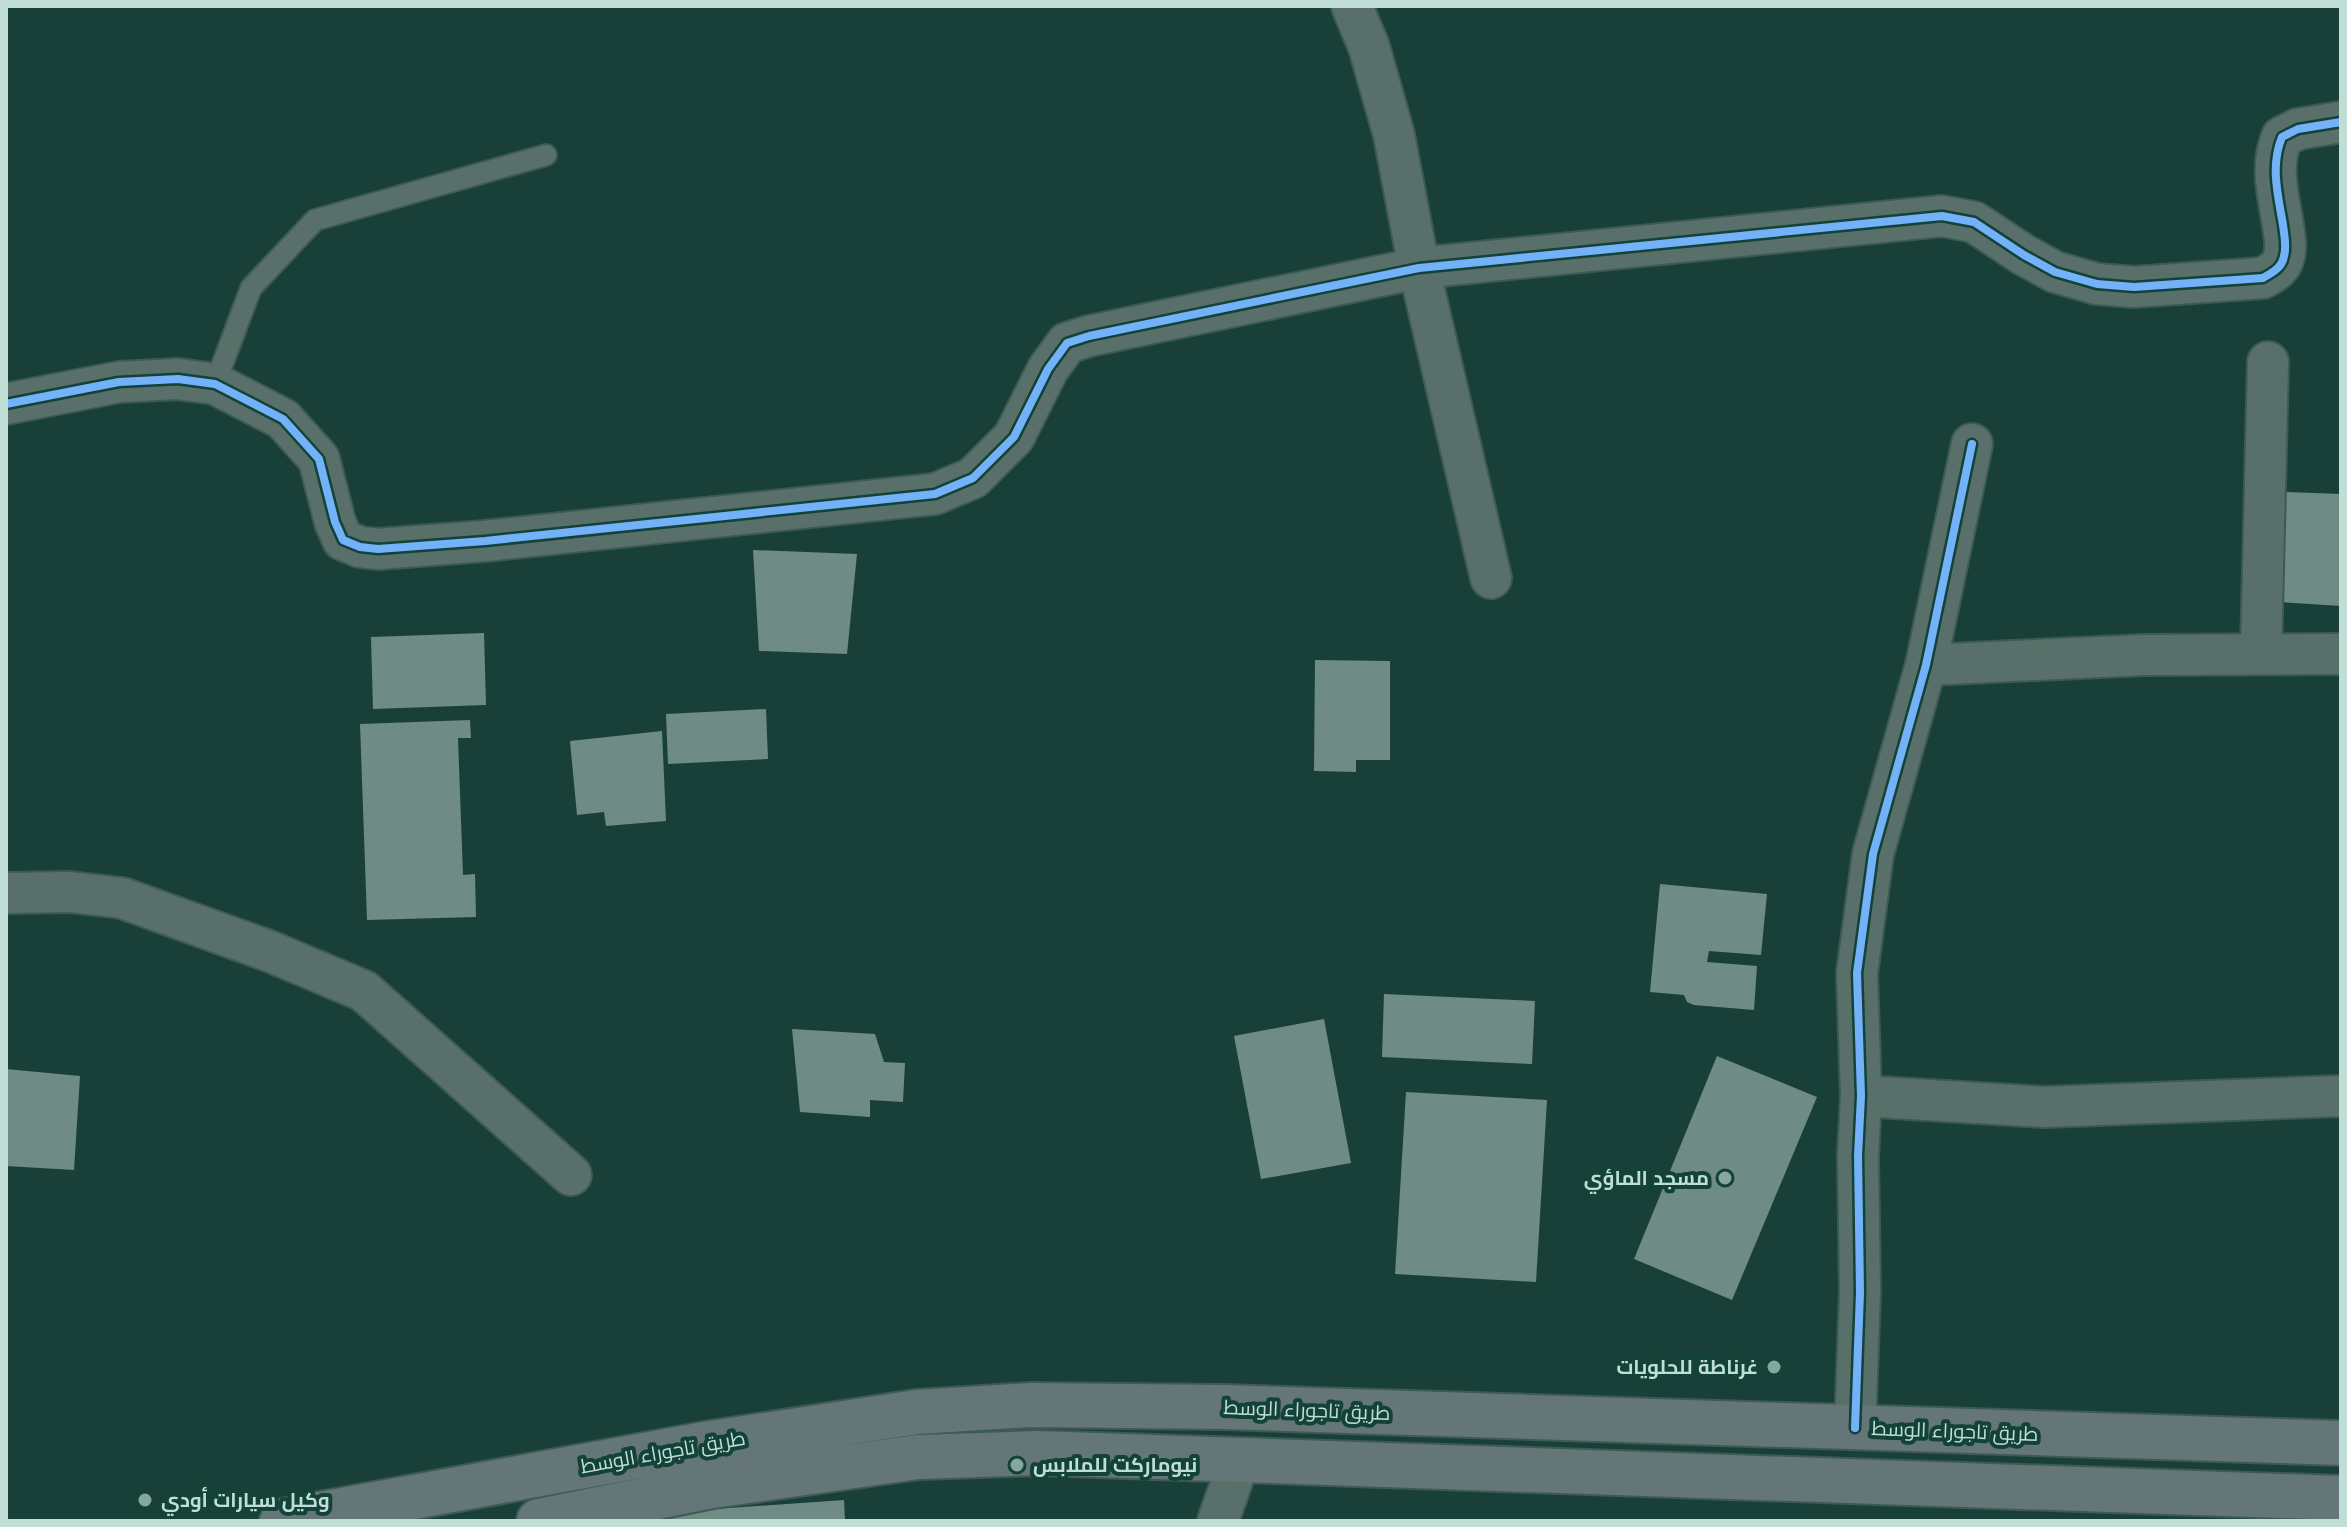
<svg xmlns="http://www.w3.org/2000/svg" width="2347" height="1527" viewBox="0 0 2347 1527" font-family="Quicksand,Cairo,sans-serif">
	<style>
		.building { fill: #6e8b84 }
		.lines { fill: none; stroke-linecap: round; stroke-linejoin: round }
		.service-casing { stroke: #3d5a53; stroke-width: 24 }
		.minor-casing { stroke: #3d5a53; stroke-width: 44 }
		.primary-casing { stroke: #3d5a53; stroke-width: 48 }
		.service { stroke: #59706a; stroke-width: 20 }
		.minor { stroke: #59706a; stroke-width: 40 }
		.primary { stroke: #657678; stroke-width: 44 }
		.cycleway-casing { stroke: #124238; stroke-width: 13 }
		.cycleway { stroke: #73b2f8; stroke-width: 8 }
		.poi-dot { fill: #86a79e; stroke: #124238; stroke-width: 3 }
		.labels { text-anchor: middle; stroke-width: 8; stroke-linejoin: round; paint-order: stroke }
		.poi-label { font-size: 20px; font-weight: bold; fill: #c0ded5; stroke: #124238; text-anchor: end }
		.street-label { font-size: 20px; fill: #c0ded5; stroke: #124238 }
	</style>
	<rect width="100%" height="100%" fill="#194038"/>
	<!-- building -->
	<g class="building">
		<path d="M2284,492L2341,494V606L2279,602Z"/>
		<path d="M753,550L857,554L847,654L759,651Z"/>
		<path d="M484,633L486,705L373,709L371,637Z"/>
		<path d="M1315,660L1390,661V760H1356V772L1314,771Z"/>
		<path d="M766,709L768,759L668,764L666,714Z"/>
		<path d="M470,720L471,738H458L463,875L475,874L476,917L367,920L360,724Z"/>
		<path d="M662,731L666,821L606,826L604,812L577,815L570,741Z"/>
		<path d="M1660,884L1767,894L1761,955L1709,951L1707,962L1757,966L1754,1010L1694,1005L1687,1002L1684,995L1650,992Z"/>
		<path d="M1384,994L1535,1001L1532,1064L1382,1057Z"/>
		<path d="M1324,1019L1351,1163L1261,1179L1234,1036Z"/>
		<path d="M792,1029L875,1034L884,1062L905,1063L903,1102L870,1100V1117L800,1112Z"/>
		<path d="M1717,1056L1817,1097L1732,1300L1634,1259Z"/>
		<path d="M6,1069L80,1076L74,1170L6,1166Z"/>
		<path d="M1406,1092L1547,1100L1536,1282L1395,1274Z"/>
		<path d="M844,1500L845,1521H645L644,1514Z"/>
	</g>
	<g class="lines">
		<!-- service casing -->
		<g class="service-casing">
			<path id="service" d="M215,384L251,288L315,220L546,155"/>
		</g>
		<!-- minor casing -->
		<g class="minor-casing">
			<g id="minor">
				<path d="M1352,6L1369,47L1394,135L1419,268L1491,578"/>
				<path d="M6,404L119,382L178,379L215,384L283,419L319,459L335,522L343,540L360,547L378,549L485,541L935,494L973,478L1014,437L1048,369L1067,343L1089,336L1419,268L1942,216L1974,222L2024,255L2055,272L2097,284L2134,287L2263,278C2273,272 2282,268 2284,256C2287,246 2284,234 2283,225C2278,195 2270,166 2282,137L2298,129L2341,122"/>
				<path d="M2261,653L2268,362"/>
				<path d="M1926,665L2144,655L2341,654"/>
				<path d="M6,893L70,892L122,898L269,951L364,991L571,1175"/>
				<path d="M1861,1096L2045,1107L2341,1096"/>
				<path d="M1855,1428L1860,1292L1858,1156L1861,1096L1857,973L1873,854L1926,665L1972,444"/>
				<path d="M1218,1521L1240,1458"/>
			</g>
		</g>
		<!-- primary casing -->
		<g class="primary-casing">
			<g id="primary">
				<path d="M282,1521L705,1444L917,1412L1031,1405L1225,1407L2341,1443"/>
				<path d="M539,1521L712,1486L918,1457L1037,1453L2341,1498"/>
			</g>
		</g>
		<!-- service -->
		<use href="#service" class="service"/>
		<!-- minor -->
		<use href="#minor" class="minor"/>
		<!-- primary -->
		<use href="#primary" class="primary"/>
		<!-- cycleway casing -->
		<g class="cycleway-casing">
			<g id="cycleway">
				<path d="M6,404L119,382L178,379L215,384L283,419L319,459L335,522L343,540L360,547L378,549L485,541L935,494L973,478L1014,437L1048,369L1067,343L1089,336L1419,268L1942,216L1974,222L2024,255L2055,272L2097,284L2134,287L2263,278C2273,272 2282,268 2284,256C2287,246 2284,234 2283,225C2278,195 2270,166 2282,137L2298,129L2341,122"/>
				<path d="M1855,1428L1860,1292L1858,1156L1861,1096L1857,973L1873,854L1926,665L1972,444"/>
			</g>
		</g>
		<!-- cycleway -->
		<use href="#cycleway" class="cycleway"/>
	</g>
	<!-- markers -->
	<g class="poi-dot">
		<circle cx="1725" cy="1178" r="8"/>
		<circle cx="1774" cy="1367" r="8"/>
		<circle cx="1017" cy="1465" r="8"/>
		<circle cx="145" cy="1500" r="8"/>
	</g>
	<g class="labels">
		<!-- poi labels -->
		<g class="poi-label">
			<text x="1709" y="1185">مسجد الماؤي</text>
			<text x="1758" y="1374">غرناطة للحلويات</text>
			<text x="1033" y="1472" text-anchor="start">نيوماركت للملابس</text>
			<text x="161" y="1507" text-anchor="start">وكيل سيارات أودي</text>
		</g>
		<!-- street labels -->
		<g class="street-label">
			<text transform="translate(1307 1410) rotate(2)" y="7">طريق تاجوراء الوسط</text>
			<text transform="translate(1955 1431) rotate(2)" y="7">طريق تاجوراء الوسط</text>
			<text transform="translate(663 1452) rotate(-10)" y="7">طريق تاجوراء الوسط</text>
		</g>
	</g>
	<!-- border -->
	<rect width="2347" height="1527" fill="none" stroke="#c0ded5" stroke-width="16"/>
</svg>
